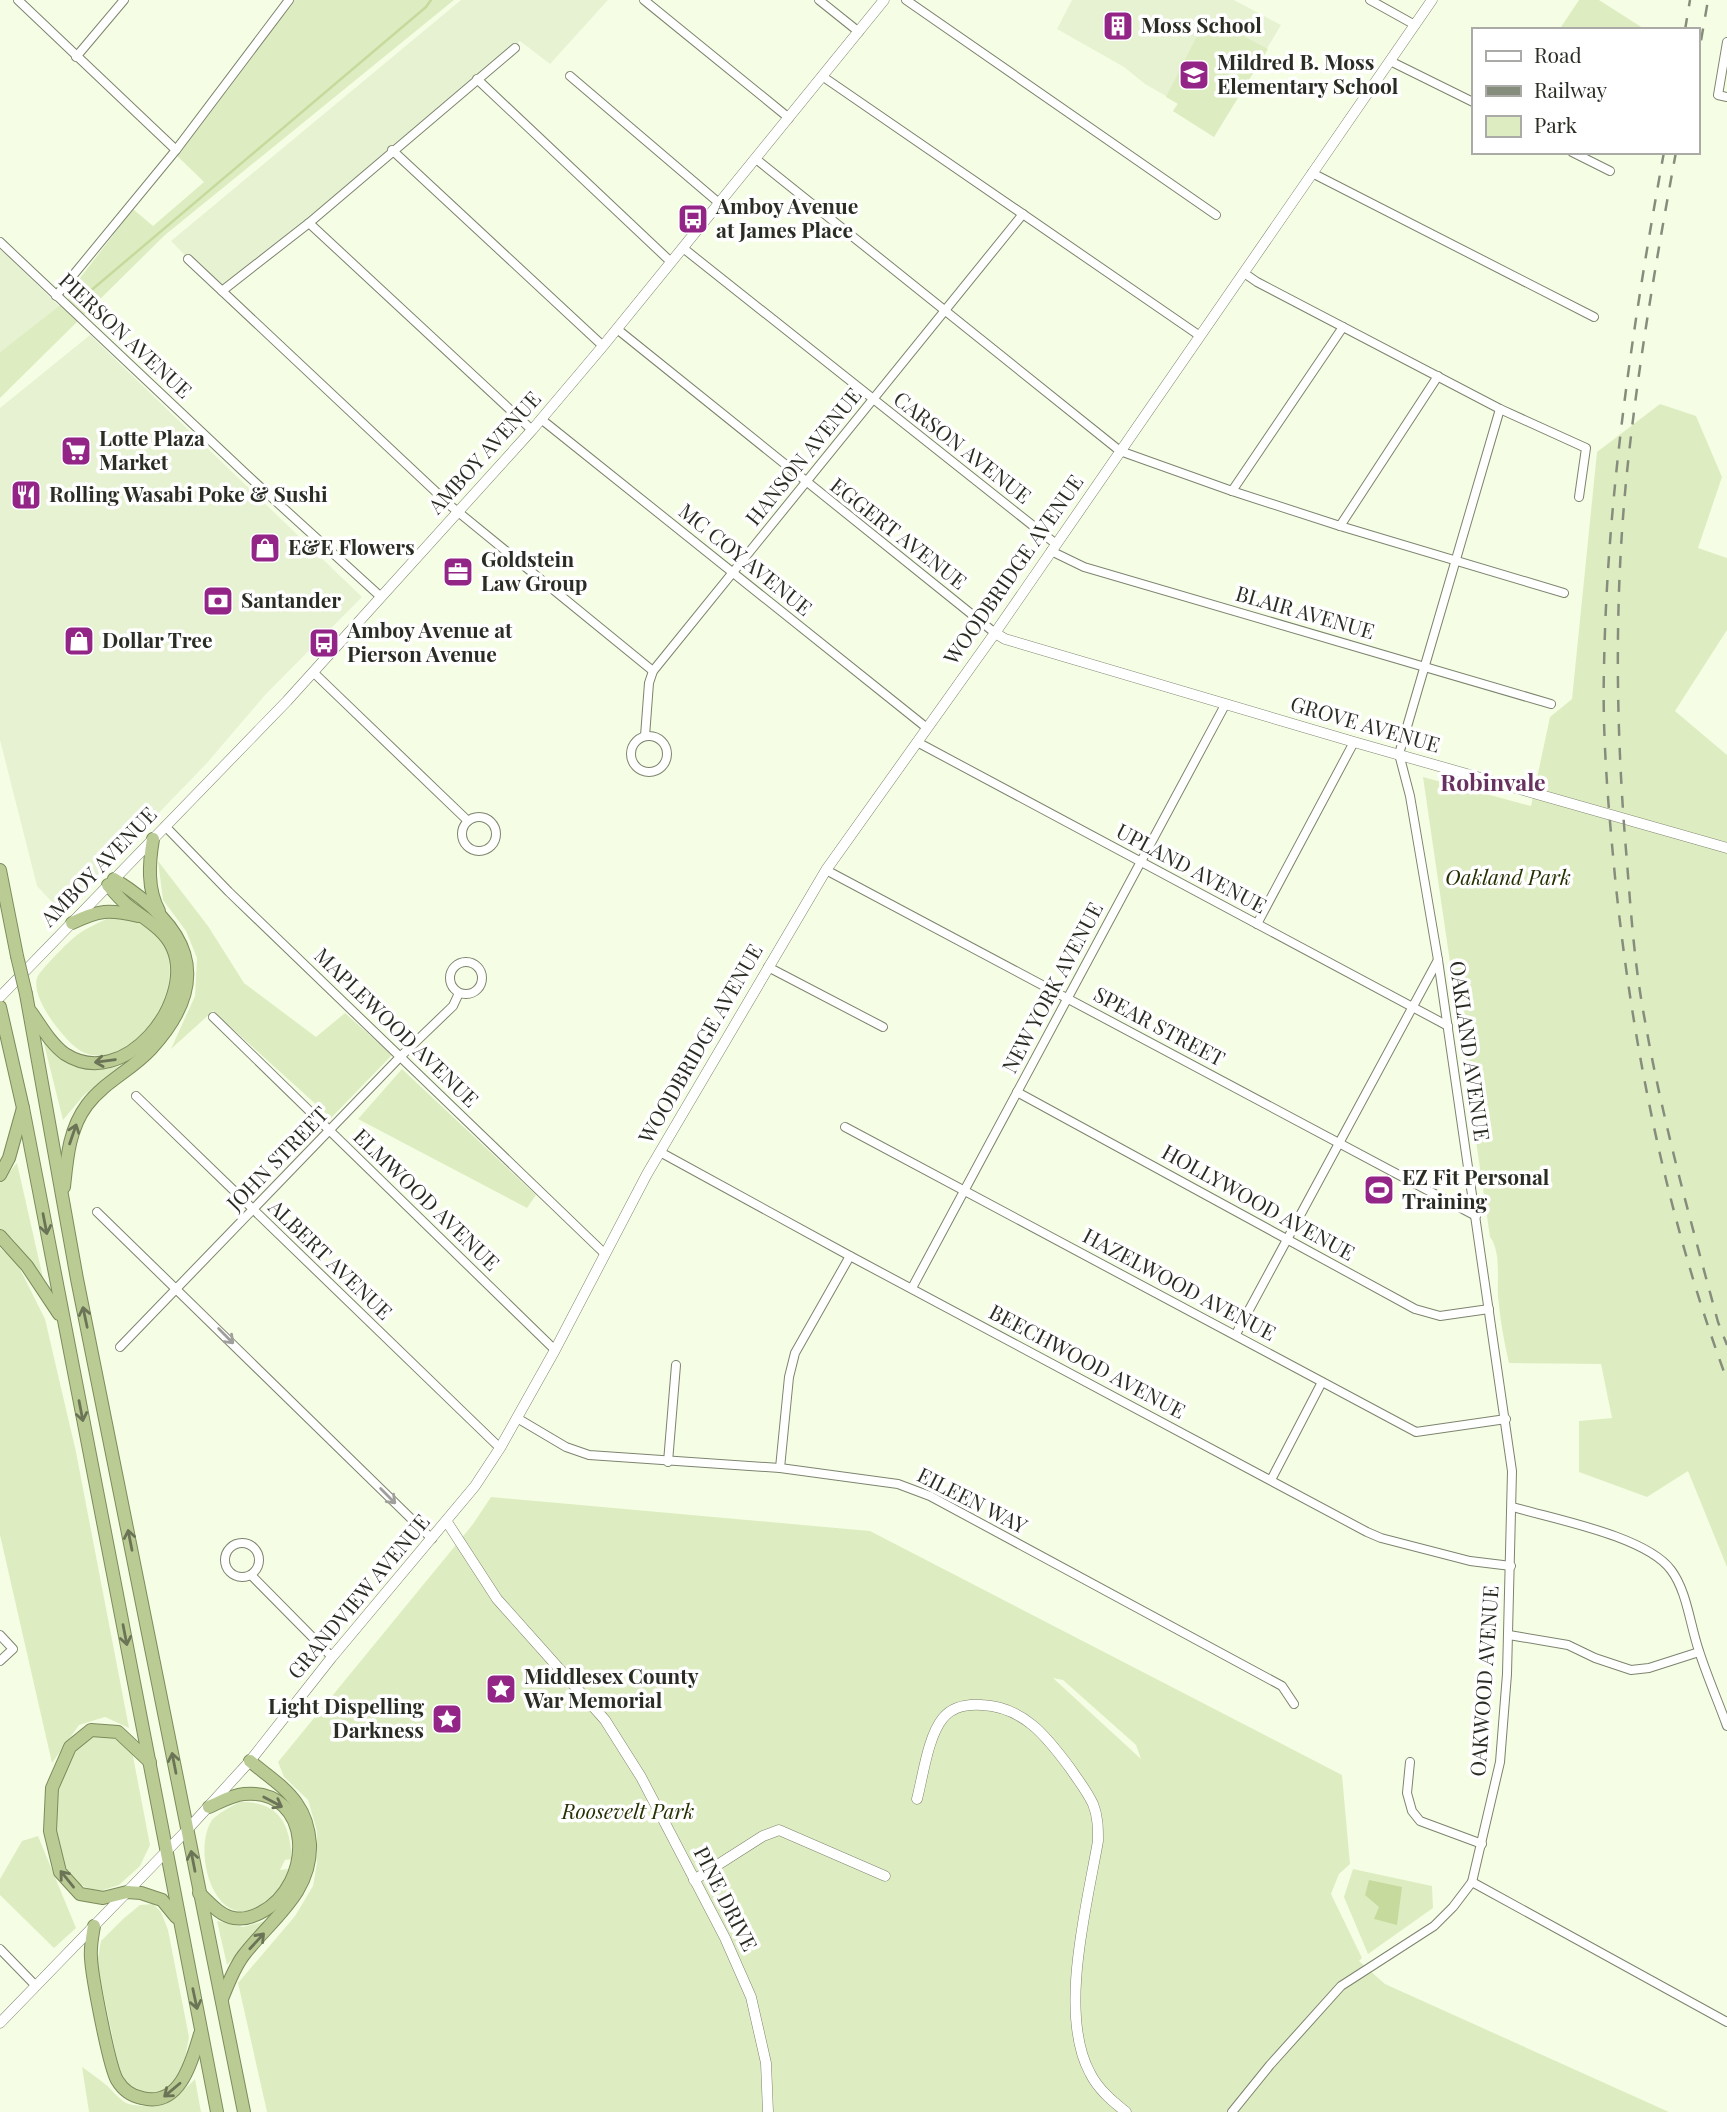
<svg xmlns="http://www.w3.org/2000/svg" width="1727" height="2112" viewBox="0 0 1727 2112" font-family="'Playfair Display',serif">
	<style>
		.built { fill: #e7f2d2 }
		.green { fill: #deedc1; fill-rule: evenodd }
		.water { fill: #c6da9d }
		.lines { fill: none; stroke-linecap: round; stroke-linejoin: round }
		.stream { stroke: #c6da9d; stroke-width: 2.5 }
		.minor-casing { stroke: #7d846e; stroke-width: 10 }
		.tertiary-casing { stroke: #7d846e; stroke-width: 11 }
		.trunk-casing { stroke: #7c8b5c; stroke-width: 14 }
		.minor { stroke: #fff; stroke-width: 8 }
		.tertiary { stroke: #fff; stroke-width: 10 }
		.trunk { stroke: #bacb94; stroke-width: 12 }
		.rail { stroke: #878d7d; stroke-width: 2.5; stroke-dasharray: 12 12; stroke-linecap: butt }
		.trunk-bridge-casing { stroke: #7c8b5c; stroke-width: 14; stroke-linecap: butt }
		.trunk-bridge { stroke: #bacb94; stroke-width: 12 }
		.oneway { stroke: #6b7456 }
		.oneway2 { stroke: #9fa09c }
		.labels { text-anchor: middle; stroke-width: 7; stroke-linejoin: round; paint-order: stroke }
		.poi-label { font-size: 21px; font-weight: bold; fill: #2a2d24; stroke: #fff; text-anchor: start }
		.street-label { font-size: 21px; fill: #2a2d24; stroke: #fff }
		.park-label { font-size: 21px; font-style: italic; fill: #263103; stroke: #fff }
		.neighbourhood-label { font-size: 23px; font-weight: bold; fill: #683260; stroke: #fff }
	</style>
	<rect width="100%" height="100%" fill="#f5fee5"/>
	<!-- built -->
	<g class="built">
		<path d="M461,0H608L550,64L520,41L220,291L171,241Z"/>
		<path d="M1072,0H1234L1281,25L1214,137L1173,111L1178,103L1145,84L1124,67L1057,29Z"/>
		<path d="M0,249L59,306L0,352Z"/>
		<path d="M90,335L362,597L265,695L207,763L62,913L37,886L0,740V408Z"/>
	</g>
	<!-- green -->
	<g class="green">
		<path d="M284,0H454L165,235L0,398V352L73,295L70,291L133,209L153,226L204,182L170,149Z"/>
		<path d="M1579,0H1599L1646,30H1559Z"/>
		<path d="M1213,20L1268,49L1214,137L1173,111L1178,104L1166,97L1202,26Z"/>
		<path d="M1660,404L1696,416L1722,477L1698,548L1727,558V630L1675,711L1727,755V1567L1688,1471L1647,1497L1579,1472V1421L1612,1418L1601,1364L1509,1363C1504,1342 1500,1319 1498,1297C1497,1279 1501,1251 1490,1237L1423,777L1531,806L1550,717L1572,699L1597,452Z"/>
		<path d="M158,861L208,926L244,983L316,1037L345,1013L392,1055L331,1118L213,1011L171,1049L195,996L197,958L186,931L163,900Z"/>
		<path d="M115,915C125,918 138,919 146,924C155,929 158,935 163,944C193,996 117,1085 74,1046C60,1034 31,997 37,978C40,970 69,941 77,935C88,927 103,921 115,915Z"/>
		<path d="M43,1040C72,1069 82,1076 123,1065L84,1095L63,1120Z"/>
		<path d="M402,1069L536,1195L527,1208L358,1119Z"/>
		<path d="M17,1163L43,1278L12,1238L0,1230V1183Z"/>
		<path d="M0,1248L17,1263L45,1319L76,1452L129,1728L105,1717L79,1725L52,1763L0,1535Z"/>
		<path d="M491,1497L870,1531L1342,1775L1350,1864L1339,1874L1331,1894L1362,1958L1359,1961L1385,1984L1669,2112H267L238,1983L295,1916L313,1886L317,1863V1831L308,1800L284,1777L278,1762L473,1524ZM1053,1678L1063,1680L1136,1745L1141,1759Z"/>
		<path d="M92,1733L117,1739L132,1751L150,1845L140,1866L119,1885L97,1892L72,1881C47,1830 47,1773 92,1733Z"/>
		<path d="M239,1802C278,1801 290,1822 292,1859L285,1860L280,1870L289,1869C284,1883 279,1889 268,1899C218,1944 190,1853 212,1820C218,1813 231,1807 239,1802Z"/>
		<path d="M38,1836L76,1928L54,1948L0,1895V1879L22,1841Z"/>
		<path d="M1353,1869L1432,1886L1433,1908L1368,1954L1344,1897Z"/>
		<path d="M153,1904L161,1912L168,1930L189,2037L184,2063L171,2086L153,2096L134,2093L121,2078L97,1963L101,1941L123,1919L140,1905Z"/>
		<path d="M269,1920L227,1965L217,1921L243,1927Z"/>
		<path d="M82,2067C90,2073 98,2078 105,2084C112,2090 118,2098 126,2103C150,2112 179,2097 195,2079L201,2112H89Z"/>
	</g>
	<!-- water -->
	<path class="water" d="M1369,1880L1402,1887L1397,1925L1374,1919L1379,1907L1365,1895Z"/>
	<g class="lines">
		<!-- stream -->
		<path class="stream" d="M88,293L426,7L431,0"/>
		<!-- minor casing -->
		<g class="minor-casing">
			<g id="minor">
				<path d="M18,0L176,150"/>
				<path d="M644,0L789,118"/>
				<path d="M819,0L859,32"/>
				<path d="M906,0L1216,215"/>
				<path d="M1370,0L1415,25"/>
				<path d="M1727,42L1718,95L1727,97"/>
				<path d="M76,57L124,0"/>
				<path d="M1390,61L1473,102"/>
				<path d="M570,76L719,203"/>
				<path d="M822,76L1200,336"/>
				<path d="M477,79L671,262"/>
				<path d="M392,150L603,346"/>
				<path d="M1572,152L1610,171"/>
				<path d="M756,159L1120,451L1232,491L1340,526L1564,593"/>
				<path d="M1312,173L1594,317"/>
				<path d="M309,223L532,430"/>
				<path d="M0,242L246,474L381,597"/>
				<path d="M683,248L1056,544"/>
				<path d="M188,259L452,507L653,671"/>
				<path d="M1244,273L1257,282L1500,409L1586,448L1579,497"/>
				<path d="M222,291L309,223L515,48"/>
				<path d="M56,296L176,150L289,0"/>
				<path d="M617,329L995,633"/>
				<path d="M541,419L927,728"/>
				<path d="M1232,491L1343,327"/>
				<path d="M1340,526L1438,376"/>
				<path d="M1051,551L1084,567L1551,704"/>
				<path d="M313,672L468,821"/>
				<path d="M645,736L649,683L653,671L1023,214"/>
				<circle cx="649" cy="754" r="18"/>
				<path d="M917,742L1448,1026"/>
				<circle cx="479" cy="834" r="17"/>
				<path d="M165,826L229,892L604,1253"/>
				<path d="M826,870L1476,1216"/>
				<path d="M1257,924L1354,742"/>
				<circle cx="466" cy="978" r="16"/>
				<path d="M768,967L883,1027"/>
				<path d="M213,1017L555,1350"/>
				<path d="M1017,1092L1415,1309L1440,1316L1489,1309"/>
				<path d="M136,1096L500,1448"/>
				<path d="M845,1127L1416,1432L1506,1419"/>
				<path d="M660,1152L850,1256L1367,1532L1381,1538L1470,1561L1511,1566"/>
				<path d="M97,1212L432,1539"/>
				<path d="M912,1288L1225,705"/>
				<path d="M1236,1334L1438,960"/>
				<path d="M120,1347L400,1057L453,1006L459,993"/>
				<path d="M517,1418L566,1447L589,1455L780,1468L898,1484L930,1496L1282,1686L1294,1704"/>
				<path d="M668,1462L676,1365"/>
				<path d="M780,1468L789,1377L795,1353L850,1256"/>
				<path d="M1271,1480L1322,1382"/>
				<path d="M1513,1507C1553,1519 1646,1536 1671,1570C1687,1591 1690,1625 1699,1651C1707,1676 1718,1701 1727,1726"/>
				<circle cx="242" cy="1560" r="17"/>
				<path d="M251,1575L332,1657"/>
				<path d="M0,1635L13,1649L0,1661"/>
				<path d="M1509,1635L1568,1645L1595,1658L1631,1670L1649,1668L1699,1652"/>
				<path d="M1410,1762L1407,1793L1412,1811L1420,1821L1482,1844"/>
				<path d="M1472,1882L1727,2022"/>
				<path d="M0,1949L35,1985"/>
				<path d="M1232,2112L1270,2065L1341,1986L1434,1926L1453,1907L1472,1882L1500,1762L1507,1674L1512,1471L1438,960L1410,796L1399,754L1500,409"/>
			</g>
		</g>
		<!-- tertiary casing -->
		<g class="tertiary-casing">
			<g id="tertiary">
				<path d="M995,633L1005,639L1354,742L1727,848"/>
				<path d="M0,997L287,701L532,430L603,346L884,0"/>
				<path d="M447,1522L497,1599L605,1720L641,1777L725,1938L751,1997L766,2063L768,2112"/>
				<path d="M917,1799C923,1776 928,1736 943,1718C953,1706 968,1704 982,1705C1024,1707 1047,1737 1070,1768C1078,1780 1087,1791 1093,1804C1098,1816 1098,1828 1098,1841C1087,1905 1058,2014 1090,2073C1098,2089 1112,2101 1126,2112"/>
				<path d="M694,1880L763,1836L779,1830L885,1876"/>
				<path d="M0,2023L187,1830L250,1761L332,1657L475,1486L500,1448L555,1350L647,1174L826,870L995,633L1432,0"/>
			</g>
		</g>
		<!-- trunk casing -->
		<g class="trunk-casing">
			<g id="trunk">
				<path d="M153,839C149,863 147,889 159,911"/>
				<path d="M0,870L17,956"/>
				<path d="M72,923C99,910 109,909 138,916"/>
				<path d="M26,994L77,1279L244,2112"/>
				<path d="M0,1007L23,1108L217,2112"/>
				<path d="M31,1012C41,1026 51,1044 65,1054C124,1092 195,1002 173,949C165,929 143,918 127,905C120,899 114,892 108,885"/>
				<path d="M0,1175L9,1158L23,1108"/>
				<path d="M64,1187C67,1158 69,1129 87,1105C104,1082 132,1070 151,1049C217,977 186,924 114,879"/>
				<path d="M0,1236L27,1266L59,1314"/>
				<path d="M150,1762L118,1732L91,1730L70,1747L52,1788L50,1831L60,1872L80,1894L103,1898L127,1892L141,1893L162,1900L176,1917"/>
				<path d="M199,1893C209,1902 220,1916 234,1918C243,1920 252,1917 260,1913C316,1884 313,1788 244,1794C232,1795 220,1802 209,1807"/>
				<path d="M94,1926C92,1938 90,1947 91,1958C92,1977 109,2066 117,2080C123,2090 131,2096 142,2098C180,2108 192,2061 200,2034"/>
				<path d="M222,1999C228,1984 234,1968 243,1956C270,1920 312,1894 310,1844C309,1830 305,1815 297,1804C286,1787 265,1774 250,1761"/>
			</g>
		</g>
		<!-- minor -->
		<use href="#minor" class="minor"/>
		<!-- tertiary -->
		<use href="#tertiary" class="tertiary"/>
		<!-- trunk -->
		<use href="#trunk" class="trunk"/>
		<!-- rail -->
		<g class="rail">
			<path d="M1685,30L1690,0"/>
			<path d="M1697,64L1708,0"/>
			<path d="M1664,152C1633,323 1607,495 1604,668C1602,741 1609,814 1616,887C1634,1055 1668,1221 1727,1380"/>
			<path d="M1676,152C1656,261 1637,371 1626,482C1614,608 1616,736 1627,862C1631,915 1635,969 1645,1021C1663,1123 1691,1222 1718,1322L1727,1345"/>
		</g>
		<!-- trunk-bridge casing -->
		<g class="trunk-bridge-casing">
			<path id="trunk-bridge" d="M17,956L26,994"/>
		</g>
		<!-- trunk-bridge -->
		<use href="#trunk-bridge" class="trunk-bridge"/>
	</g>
	<!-- one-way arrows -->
	<defs><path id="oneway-shaft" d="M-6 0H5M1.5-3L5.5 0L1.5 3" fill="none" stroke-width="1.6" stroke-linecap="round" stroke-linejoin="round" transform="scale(1.75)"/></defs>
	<g class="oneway">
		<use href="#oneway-shaft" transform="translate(105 1061) rotate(172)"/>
		<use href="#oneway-shaft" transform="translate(73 1134) rotate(-71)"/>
		<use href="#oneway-shaft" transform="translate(45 1224) rotate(79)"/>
		<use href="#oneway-shaft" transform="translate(85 1317) rotate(-102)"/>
		<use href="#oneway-shaft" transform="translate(81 1411) rotate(79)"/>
		<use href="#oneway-shaft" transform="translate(130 1540) rotate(-101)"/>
		<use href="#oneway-shaft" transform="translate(125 1635) rotate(79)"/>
		<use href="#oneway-shaft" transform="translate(174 1763) rotate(-101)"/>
		<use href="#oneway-shaft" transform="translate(273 1802) rotate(28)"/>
		<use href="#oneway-shaft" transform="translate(193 1861) rotate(-101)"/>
		<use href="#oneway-shaft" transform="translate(67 1879) rotate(-129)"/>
		<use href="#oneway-shaft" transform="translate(257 1941) rotate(-47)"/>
		<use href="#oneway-shaft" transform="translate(195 1999) rotate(78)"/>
		<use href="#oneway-shaft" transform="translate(172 2090) rotate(140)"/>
	</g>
	<g class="oneway2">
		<use href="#oneway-shaft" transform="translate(226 1336) rotate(45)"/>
		<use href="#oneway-shaft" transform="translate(388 1496) rotate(45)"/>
	</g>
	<!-- icons -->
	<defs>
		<g id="building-square" transform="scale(1.575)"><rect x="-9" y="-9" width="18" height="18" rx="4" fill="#932587" stroke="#fff"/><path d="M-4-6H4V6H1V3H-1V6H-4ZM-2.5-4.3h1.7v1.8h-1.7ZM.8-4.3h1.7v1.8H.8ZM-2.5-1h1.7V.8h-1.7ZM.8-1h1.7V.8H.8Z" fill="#fff"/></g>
		<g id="school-square" transform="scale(1.575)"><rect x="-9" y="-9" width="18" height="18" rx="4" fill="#932587" stroke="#fff"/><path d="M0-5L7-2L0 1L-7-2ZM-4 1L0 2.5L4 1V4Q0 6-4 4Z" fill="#fff"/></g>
		<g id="bus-square" transform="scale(1.575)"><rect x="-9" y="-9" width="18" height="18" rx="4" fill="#932587" stroke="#fff"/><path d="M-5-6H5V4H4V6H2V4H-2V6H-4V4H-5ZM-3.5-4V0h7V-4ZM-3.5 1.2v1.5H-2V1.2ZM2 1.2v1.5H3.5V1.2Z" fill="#fff"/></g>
		<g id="supermarket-square" transform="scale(1.575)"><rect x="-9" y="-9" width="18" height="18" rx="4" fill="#932587" stroke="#fff"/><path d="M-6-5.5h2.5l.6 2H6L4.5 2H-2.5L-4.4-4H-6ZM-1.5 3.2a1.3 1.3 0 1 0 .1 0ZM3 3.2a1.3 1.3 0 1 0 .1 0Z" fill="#fff"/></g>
		<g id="restaurant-square" transform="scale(1.575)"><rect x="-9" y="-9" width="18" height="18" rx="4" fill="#932587" stroke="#fff"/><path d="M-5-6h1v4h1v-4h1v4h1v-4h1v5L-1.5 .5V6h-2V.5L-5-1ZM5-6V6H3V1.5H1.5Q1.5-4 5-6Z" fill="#fff"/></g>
		<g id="shop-square" transform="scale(1.575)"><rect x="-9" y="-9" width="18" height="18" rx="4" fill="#932587" stroke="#fff"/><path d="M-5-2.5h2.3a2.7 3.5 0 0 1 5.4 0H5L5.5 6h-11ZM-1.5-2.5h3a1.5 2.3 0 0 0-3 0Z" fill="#fff"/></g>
		<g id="office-square" transform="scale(1.575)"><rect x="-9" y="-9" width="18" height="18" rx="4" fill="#932587" stroke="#fff"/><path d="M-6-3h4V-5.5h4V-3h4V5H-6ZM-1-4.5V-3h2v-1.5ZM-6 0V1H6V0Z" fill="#fff"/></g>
		<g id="bank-square" transform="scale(1.575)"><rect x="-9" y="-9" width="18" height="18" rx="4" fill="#932587" stroke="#fff"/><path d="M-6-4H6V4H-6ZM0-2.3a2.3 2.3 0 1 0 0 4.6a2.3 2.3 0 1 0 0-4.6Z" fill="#fff"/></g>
		<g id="stadium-square" transform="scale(1.575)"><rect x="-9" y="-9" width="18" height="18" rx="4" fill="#932587" stroke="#fff"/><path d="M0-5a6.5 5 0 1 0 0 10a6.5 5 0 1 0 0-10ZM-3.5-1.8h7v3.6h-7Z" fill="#fff"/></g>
		<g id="sight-square" transform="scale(1.575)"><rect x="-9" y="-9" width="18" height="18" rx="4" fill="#932587" stroke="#fff"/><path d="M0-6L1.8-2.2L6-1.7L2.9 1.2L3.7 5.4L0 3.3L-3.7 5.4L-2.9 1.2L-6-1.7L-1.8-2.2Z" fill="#fff"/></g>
	</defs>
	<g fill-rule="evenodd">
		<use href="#building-square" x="1118" y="26"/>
		<use href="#school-square" x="1194" y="75"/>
		<use href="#bus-square" x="693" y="219"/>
		<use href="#supermarket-square" x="76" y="451"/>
		<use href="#restaurant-square" x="26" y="495"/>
		<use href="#shop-square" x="265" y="548"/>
		<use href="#office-square" x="458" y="572"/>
		<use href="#bank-square" x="218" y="601"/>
		<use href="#shop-square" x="79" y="641"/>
		<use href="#bus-square" x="324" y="643"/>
		<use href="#stadium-square" x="1379" y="1190"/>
		<use href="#sight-square" x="501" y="1689"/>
		<use href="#sight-square" x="447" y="1719"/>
	</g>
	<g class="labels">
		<!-- poi labels -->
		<g class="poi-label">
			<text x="1141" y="33">Moss School</text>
			<text x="1217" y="70">Mildred B. Moss<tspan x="1217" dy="24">Elementary School</tspan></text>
			<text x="716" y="214">Amboy Avenue<tspan x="716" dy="24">at James Place</tspan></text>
			<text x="99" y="446">Lotte Plaza<tspan x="99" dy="24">Market</tspan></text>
			<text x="49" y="502">Rolling Wasabi Poke &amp; Sushi</text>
			<text x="288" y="555">E&amp;E Flowers</text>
			<text x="481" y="567">Goldstein<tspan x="481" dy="24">Law Group</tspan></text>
			<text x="241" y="608">Santander</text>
			<text x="347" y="638">Amboy Avenue at<tspan x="347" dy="24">Pierson Avenue</tspan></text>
			<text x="102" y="648">Dollar Tree</text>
			<text x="1402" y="1185">EZ Fit Personal<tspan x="1402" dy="24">Training</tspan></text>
			<text x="524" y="1684">Middlesex County<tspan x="524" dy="24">War Memorial</tspan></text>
			<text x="424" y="1714" text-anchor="end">Light Dispelling<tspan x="424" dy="24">Darkness</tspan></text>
		</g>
		<!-- street labels -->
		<g class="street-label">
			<text transform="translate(125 336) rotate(43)" y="7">PIERSON AVENUE</text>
			<text transform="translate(962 448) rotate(38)" y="7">CARSON AVENUE</text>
			<text transform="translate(485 453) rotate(-48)" y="7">AMBOY AVENUE</text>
			<text transform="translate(804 457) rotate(-51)" y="7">HANSON AVENUE</text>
			<text transform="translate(898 534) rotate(38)" y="7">EGGERT AVENUE</text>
			<text transform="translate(745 560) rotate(39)" y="7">MC COY AVENUE</text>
			<text transform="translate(1014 570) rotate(-55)" y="7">WOODBRIDGE AVENUE</text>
			<text transform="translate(1305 613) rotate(16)" y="7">BLAIR AVENUE</text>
			<text transform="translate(1365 725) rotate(16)" y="7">GROVE AVENUE</text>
			<text transform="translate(99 867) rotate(-46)" y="7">AMBOY AVENUE</text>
			<text transform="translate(1191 869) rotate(28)" y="7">UPLAND AVENUE</text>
			<text transform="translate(1053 988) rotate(-62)" y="7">NEW YORK AVENUE</text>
			<text transform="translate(1159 1027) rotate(28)" y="7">SPEAR STREET</text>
			<text transform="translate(396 1028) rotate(44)" y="7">MAPLEWOOD AVENUE</text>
			<text transform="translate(701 1044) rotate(-60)" y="7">WOODBRIDGE AVENUE</text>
			<text transform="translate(1469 1051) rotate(82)" y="7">OAKLAND AVENUE</text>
			<text transform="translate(278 1159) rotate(-46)" y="7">JOHN STREET</text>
			<text transform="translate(426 1200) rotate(44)" y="7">ELMWOOD AVENUE</text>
			<text transform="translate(1258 1203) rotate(29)" y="7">HOLLYWOOD AVENUE</text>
			<text transform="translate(330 1260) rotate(44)" y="7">ALBERT AVENUE</text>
			<text transform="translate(1179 1285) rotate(28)" y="7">HAZELWOOD AVENUE</text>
			<text transform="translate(1087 1362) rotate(28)" y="7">BEECHWOOD AVENUE</text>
			<text transform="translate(972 1501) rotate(27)" y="7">EILEEN WAY</text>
			<text transform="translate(359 1597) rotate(-50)" y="7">GRANDVIEW AVENUE</text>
			<text transform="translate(1485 1681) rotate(-86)" y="7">OAKWOOD AVENUE</text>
			<text transform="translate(725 1899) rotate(63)" y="7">PINE DRIVE</text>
		</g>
		<!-- park labels -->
		<g class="park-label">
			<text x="1508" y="885">Oakland Park</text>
			<text x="628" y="1819">Roosevelt Park</text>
		</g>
		<!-- neighbourhood labels -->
		<g class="neighbourhood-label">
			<text x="1493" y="791">Robinvale</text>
		</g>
	</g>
	<!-- legend -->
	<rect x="1472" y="28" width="228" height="126" fill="#ffffff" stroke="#aaaba7" stroke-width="2"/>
	<rect x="1486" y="51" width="35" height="10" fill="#ffffff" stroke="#aaaba7" stroke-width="2"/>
	<text x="1534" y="63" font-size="21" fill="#2a2d24">Road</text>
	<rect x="1486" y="86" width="35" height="10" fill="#878d7d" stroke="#aaaba7" stroke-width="2"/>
	<text x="1534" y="98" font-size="21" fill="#2a2d24">Railway</text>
	<rect x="1486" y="116" width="35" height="21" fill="#deedc1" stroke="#aaaba7" stroke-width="2"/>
	<text x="1534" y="133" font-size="21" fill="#2a2d24">Park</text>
</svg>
